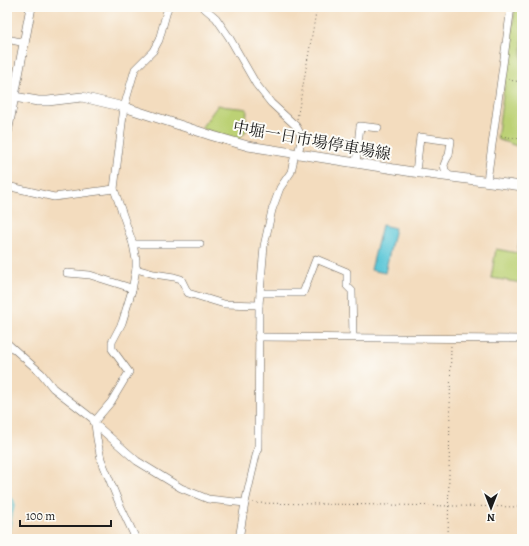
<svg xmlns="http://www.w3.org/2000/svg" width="529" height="546" viewBox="0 0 529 546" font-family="Alegreya,'Noto Serif JP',serif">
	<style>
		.green { fill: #bcd175; stroke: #6c7648 }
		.water { fill: #5ec8d8; stroke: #3d727a }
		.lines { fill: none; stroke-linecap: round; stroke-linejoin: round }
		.stream { stroke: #5ec8d8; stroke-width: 2 }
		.minor-casing { stroke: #675f55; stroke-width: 8 }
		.major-casing { stroke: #675f55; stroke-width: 10 }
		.path { stroke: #675f55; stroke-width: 1; stroke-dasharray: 1 3; stroke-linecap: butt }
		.minor { stroke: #fff; stroke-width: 7 }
		.major { stroke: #fff; stroke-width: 9 }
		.labels { text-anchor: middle; stroke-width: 4; stroke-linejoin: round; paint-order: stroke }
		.street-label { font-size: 16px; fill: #1c1c1c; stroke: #fdfcf7 }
	</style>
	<rect width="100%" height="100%" fill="#fdfcf7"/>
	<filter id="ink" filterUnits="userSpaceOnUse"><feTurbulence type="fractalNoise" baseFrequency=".025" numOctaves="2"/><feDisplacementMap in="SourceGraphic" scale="8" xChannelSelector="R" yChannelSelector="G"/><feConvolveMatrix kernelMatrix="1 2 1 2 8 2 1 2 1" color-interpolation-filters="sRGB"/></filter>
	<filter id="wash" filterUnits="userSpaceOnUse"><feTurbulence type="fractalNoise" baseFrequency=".012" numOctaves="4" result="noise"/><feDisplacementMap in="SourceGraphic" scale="16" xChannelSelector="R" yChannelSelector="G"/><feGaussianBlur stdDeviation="0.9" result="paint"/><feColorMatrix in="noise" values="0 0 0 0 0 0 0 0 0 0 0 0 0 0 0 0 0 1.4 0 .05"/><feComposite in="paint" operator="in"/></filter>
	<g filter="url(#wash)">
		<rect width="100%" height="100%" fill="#f3dcbe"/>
		<!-- green -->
		<g class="green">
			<path d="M515,7H522V148L497,139Z"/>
			<path d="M218,105C228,108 237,107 247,109L246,131L238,141L201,128Z"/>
			<path d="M522,226V283L491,278L496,249L517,253Z"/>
		</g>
		<!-- water -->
		<path class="water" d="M382,225L395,228L385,273L371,270Z"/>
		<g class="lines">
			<!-- stream -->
			<path class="stream" d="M7,496L13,500L14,503L7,539"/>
		</g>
	</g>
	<g filter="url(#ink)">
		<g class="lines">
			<!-- minor casing -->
			<g class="minor-casing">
				<g id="minor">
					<path d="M203,7L216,18L229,37L256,84L271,103L296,126L300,133L301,141L298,154"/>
					<path d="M7,39L25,43"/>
					<path d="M356,163L360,126L378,128"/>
					<path d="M416,172L420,137L451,141L449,155L446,160L444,165L445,170L450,177"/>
					<path d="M487,181L511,7"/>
					<path d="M7,186L54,197L114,189"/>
					<path d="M133,244H200"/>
					<path d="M136,269L154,274L174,277L181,279L188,293L224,304L259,305"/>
					<path d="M67,273L90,275L128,287L132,290"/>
					<path d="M260,293H303L316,259L347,272V286L352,291L353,337"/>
					<path d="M258,337L522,339"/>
					<path d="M7,343L41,373L53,388L93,419L95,424L97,439L101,459L119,503L136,539"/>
					<path d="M94,422L111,402L129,372L112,349V342L122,323L132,290L136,269V260L133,244L114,189L124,107L135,69L153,51L159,40L168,7"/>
					<path d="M95,424L137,461L181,488L208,499L245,503"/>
					<path d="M239,539L245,503L258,447L259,305L264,246L272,210L280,188L291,172L295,154"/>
				</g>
			</g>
			<!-- major casing -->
			<g class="major-casing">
				<g id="major">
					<path d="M7,98L14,97L38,101H48L82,97L124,107L213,136L248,146L413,172L522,186"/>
					<path d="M7,133L31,7"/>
				</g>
			</g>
			<!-- path -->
			<g class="path">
				<path d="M508,80L522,82"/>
				<path d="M297,119L317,7"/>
				<path d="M501,136L522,139"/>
				<path d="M253,503L522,507"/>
				<path d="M448,539L451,344"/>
			</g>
			<!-- minor -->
			<use href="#minor" class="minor"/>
			<!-- major -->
			<use href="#major" class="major"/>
		</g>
	</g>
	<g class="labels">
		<!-- street labels -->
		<g class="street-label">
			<text transform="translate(312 140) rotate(10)" y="6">中堀一日市場停車場線</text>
		</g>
	</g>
	<!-- margin -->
	<rect width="529" height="546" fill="none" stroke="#fdfcf7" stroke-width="24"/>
	<!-- north arrow -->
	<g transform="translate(491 508) rotate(180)" stroke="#fdfcf7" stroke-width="3" paint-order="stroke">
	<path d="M0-3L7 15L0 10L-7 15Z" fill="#1c1c1c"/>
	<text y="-6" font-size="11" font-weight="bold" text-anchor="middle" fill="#1c1c1c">N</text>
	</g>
	<!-- scale -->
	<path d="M20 520v6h91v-6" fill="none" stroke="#1c1c1c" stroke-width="2"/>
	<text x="26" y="520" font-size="12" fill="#1c1c1c" stroke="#fdfcf7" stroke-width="3" paint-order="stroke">100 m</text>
</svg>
